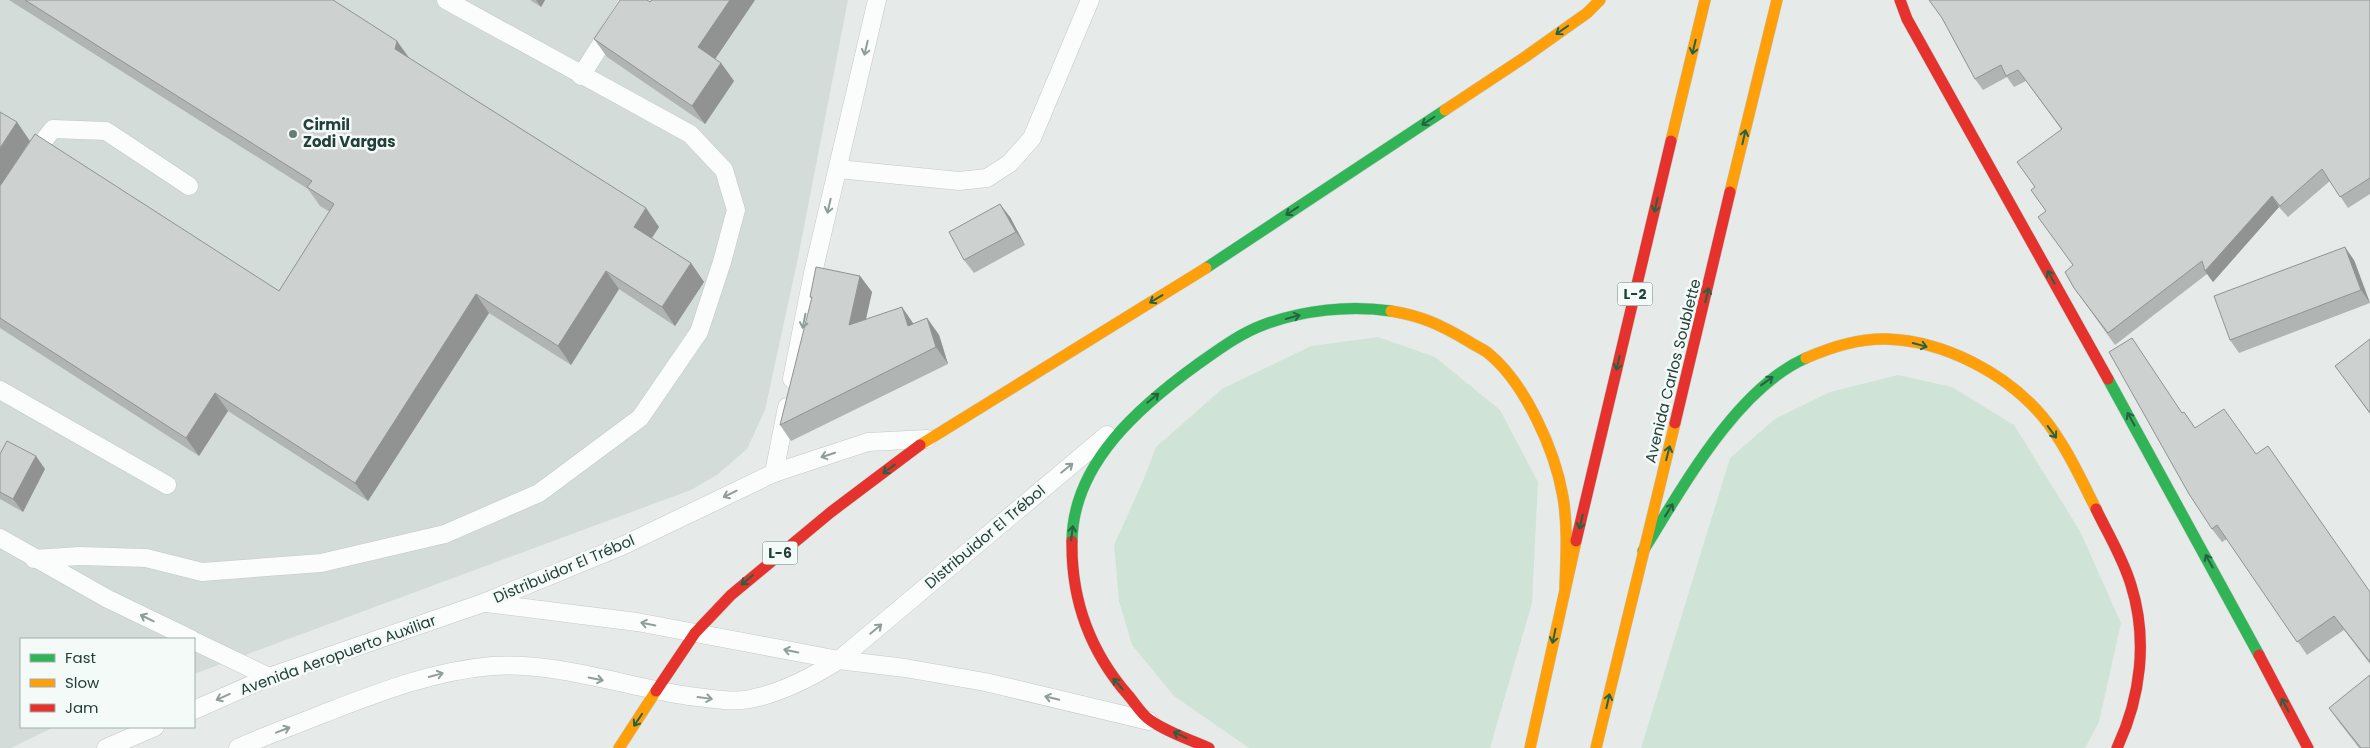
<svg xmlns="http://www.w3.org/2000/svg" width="2370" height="748" viewBox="0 0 2370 748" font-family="Poppins,sans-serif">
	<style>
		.built { fill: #d4dcd9 }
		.green { fill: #cfe4d7 }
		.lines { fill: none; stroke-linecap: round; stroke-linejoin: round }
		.lane-casing { stroke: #c3c8c6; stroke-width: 19 }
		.fast-casing { stroke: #c1c9c6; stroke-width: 12 }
		.slow-casing { stroke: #c1c9c6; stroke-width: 12 }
		.jam-casing { stroke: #c1c9c6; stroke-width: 12 }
		.lane { stroke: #fbfcfc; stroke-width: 18 }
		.fast { stroke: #30b455; stroke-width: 11 }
		.slow { stroke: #ff9f0a; stroke-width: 11 }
		.jam { stroke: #e5322d; stroke-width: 11 }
		.wall { fill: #b0b5b3 }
		.shaded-wall { fill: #909392 }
		.building { fill: #cdd2d0; stroke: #909392 }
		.oneway { stroke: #276242 }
		.oneway2 { stroke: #8f9e9b }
		.poi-dot { fill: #677b77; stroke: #f4faf7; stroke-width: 2 }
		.labels { text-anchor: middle; stroke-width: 5; stroke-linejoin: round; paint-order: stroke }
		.shield { fill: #f4faf7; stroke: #627773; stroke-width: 1 }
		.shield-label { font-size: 14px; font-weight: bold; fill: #233f3a }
		.poi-label { font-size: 15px; font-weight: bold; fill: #233f3a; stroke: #f4faf7; text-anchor: start }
		.street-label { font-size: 15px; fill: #233f3a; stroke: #f4faf7 }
	</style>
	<rect width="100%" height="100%" fill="#e6ebe9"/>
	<!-- built -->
	<path class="built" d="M0,0H848L798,258L765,410L747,449L717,475L691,490L194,674V639H21V727H54L11,748H0Z"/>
	<!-- green -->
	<g class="green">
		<path d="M1378,337L1435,357L1500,410L1538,482L1532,603L1490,748H1249L1174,696L1132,645L1119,601L1114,545L1143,481L1156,447L1222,389L1311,346Z"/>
		<path d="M1898,375L1952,387L2014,425L2080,531L2121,623L2099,722L2085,748H1641L1730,458L1775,419L1830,392Z"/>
	</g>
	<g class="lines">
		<!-- lane casing -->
		<g class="lane-casing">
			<g id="lane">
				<path d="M581,76L629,0"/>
				<path d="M30,158L53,129L106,131L189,186"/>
				<path d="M838,169L959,181L987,178L1010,163L1032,138L1090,0"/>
				<path d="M792,379L813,273L877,0"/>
				<path d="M0,390L167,485"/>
				<path d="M774,473L787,407"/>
				<path d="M0,538L108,599L191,639"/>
				<path d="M34,559L80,556L146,558L202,572L321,563L445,534L539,493L640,418L699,332L722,262L736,210L724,170L690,134L446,0"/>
				<path d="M486,603L637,622L839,660L905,668L985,682L1149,721"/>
				<path d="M194,641L269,677"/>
				<path d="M194,710L269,677L483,603L622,546L774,473L868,442L927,439"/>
				<path d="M106,748L155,727"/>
				<path d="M238,748C266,735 296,725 325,713C380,692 433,671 492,666C554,661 627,687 689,696C708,698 731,703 750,699C781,693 812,677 839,660L1107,435"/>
			</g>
		</g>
		<!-- fast casing -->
		<g class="fast-casing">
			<g id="fast">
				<path d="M1206,268L1445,110"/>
				<path d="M2108,379L2259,655"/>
				<path d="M1072,541C1073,463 1140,406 1198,364C1218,350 1239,334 1263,325C1303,310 1349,305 1391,311"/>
				<path d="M1643,551C1683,487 1736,389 1806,358"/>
			</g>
		</g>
		<!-- slow casing -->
		<g class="slow-casing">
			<g id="slow">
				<path d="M1445,110L1525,57L1587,13L1600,0"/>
				<path d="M1671,141L1705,0"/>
				<path d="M1730,192L1777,0"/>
				<path d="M1391,311C1422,316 1441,325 1468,341C1475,346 1482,348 1488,353C1525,383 1555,450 1563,497C1568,527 1566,558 1565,588"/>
				<path d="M1806,358C1831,347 1860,338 1887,339C1944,341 2006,373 2043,417C2065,444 2080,477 2096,509"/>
				<path d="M920,445L1206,268"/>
				<path d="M619,748L656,691"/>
				<path d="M1530,748L1576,541"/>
				<path d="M1596,748L1675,423"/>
			</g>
		</g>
		<!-- jam casing -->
		<g class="jam-casing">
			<g id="jam">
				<path d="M1900,0L1907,19L2108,379"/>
				<path d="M1675,423L1730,192"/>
				<path d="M2096,509C2108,534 2123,558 2131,585C2148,639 2141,697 2117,748"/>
				<path d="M1072,541C1071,600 1089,650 1128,695C1135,703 1141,714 1150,720C1168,733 1189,739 1209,748"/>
				<path d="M1576,541L1671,141"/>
				<path d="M2259,655L2308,748"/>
				<path d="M656,691L695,633L731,595L831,512L920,445"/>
			</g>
		</g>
		<!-- lane -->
		<use href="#lane" class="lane"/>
		<!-- fast -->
		<use href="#fast" class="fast"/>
		<!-- slow -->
		<use href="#slow" class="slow"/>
		<!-- jam -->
		<use href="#jam" class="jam"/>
	</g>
	<!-- wall -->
	<g class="wall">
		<path d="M9,0H333L410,59L646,208L659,227L652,238L691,263L704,282L675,326L619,289L571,365L489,313L368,501L228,411L199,456L0,328V186L279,291L330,212L320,206L308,189Z"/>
		<path d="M530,0H545L541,7Z"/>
		<path d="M652,0H755L715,59L721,63L734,81L705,124L607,57L594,39L650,2Z"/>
		<path d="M2370,0V194L2348,208L2330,181L2288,217L2279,207L2213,282L2207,274L2115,345L2074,288L2073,266L2035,187L2061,129L2026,81L2014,87L2007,77L1983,90L1975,79L1942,18Z"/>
		<path d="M1010,217L1025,245L974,273L964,260Z"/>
		<path d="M2354,260L2370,303L2239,353L2230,340Z"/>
		<path d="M860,276L872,292L866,319L914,324L927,318L939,335L948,364L791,441L780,425L812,299L810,297Z"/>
		<path d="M2370,339V414L2335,366Z"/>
		<path d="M2182,413L2195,428L2256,454L2370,592V664L2344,630L2307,655L2227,539L2222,542L2212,529Z"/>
		<path d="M0,454L45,469L23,512L0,499Z"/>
		<path d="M2329,708L2370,748H2359L2339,722Z"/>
	</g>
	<!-- shaded-wall -->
	<g class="shaded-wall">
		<path d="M536,0H545L541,7Z"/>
		<path d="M730,0H755L711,65L698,47Z"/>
		<path d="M397,41L410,59L395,49Z"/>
		<path d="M721,63L734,81L705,124L692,106Z"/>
		<path d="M17,122L30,141L0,186V148Z"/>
		<path d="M2272,196L2279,207L2213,282L2205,271Z"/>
		<path d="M1000,204L1010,217L1025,245L1016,232Z"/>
		<path d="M646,208L659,227L647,245L634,227Z"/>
		<path d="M2345,247L2354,260L2370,303L2361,290Z"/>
		<path d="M691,263L704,282L675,326L662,307Z"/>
		<path d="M606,271L619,289L571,365L558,346Z"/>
		<path d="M860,276L872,292L861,341L849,325Z"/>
		<path d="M476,294L489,313L368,501L355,483Z"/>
		<path d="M902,307L913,323L920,342L908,326Z"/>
		<path d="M927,318L939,335L948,364L936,347Z"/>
		<path d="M215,393L228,411L199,456L186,438Z"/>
		<path d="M36,456L45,469L23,512L13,499Z"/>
	</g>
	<!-- building -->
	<g class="building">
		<path d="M25,0H333L397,41L395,49L646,208L634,227L691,263L662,307L606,271L558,346L476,294L355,483L215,393L186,438L0,318V186L35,134L279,291L334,204L307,187L312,181Z"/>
		<path d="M620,0H647L650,2L652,0H730L698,47L721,63L692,106L594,39Z"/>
		<path d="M1929,0H2370V178L2340,197L2322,169L2280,206L2272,196L2205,271L2202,261L2108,333L2074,288L2065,272L2073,265L2038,217L2046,211L2031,190L2035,187L2017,162L2062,129L2018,70L2006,76L2001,65L1975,79L1942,18Z"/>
		<path d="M0,112L17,122L0,148Z"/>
		<path d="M1000,204L1016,232L964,260L949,232Z"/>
		<path d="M2345,247L2361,290L2230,340L2214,296Z"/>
		<path d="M816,267L860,276L849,325L902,307L908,326L927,318L936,347L780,425L812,297H810Z"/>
		<path d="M2132,338L2182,413L2184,412L2195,428L2224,409L2256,454L2268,446L2370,592V662L2334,616L2297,642L2217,525L2212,529L2189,494L2109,352Z"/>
		<path d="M2370,339V413L2335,366Z"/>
		<path d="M7,441L36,456L13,499L0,492V454Z"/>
		<path d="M2370,675V748H2361L2329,708Z"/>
	</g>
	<!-- one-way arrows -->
	<defs><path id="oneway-shaft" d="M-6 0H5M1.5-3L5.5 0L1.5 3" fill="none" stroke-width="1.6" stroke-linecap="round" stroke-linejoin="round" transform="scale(1.25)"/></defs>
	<g class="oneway">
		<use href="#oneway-shaft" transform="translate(1562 30) rotate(145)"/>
		<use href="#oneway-shaft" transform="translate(1694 47) rotate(103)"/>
		<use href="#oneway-shaft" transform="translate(1428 121) rotate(146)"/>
		<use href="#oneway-shaft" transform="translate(1744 137) rotate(-77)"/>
		<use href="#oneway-shaft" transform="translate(1656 205) rotate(103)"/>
		<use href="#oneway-shaft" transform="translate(1292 211) rotate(146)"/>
		<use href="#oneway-shaft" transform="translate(2051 277) rotate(-119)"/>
		<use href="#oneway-shaft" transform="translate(1707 295) rotate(-77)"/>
		<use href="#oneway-shaft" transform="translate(1156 299) rotate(149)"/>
		<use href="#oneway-shaft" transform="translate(1293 317) rotate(-16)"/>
		<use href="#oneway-shaft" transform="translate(1920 345) rotate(15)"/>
		<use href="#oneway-shaft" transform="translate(1618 363) rotate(103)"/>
		<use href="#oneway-shaft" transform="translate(1767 381) rotate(-36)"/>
		<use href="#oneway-shaft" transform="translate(1153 398) rotate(-39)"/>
		<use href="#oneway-shaft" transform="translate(2131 419) rotate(-119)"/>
		<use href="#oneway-shaft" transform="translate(2052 432) rotate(54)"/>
		<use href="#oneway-shaft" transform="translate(1668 453) rotate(-76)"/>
		<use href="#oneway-shaft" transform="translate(889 469) rotate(143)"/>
		<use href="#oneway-shaft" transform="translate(1669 510) rotate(-58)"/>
		<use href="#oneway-shaft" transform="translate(1581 522) rotate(103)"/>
		<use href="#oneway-shaft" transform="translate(1072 533) rotate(-83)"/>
		<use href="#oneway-shaft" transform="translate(2209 561) rotate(-119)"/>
		<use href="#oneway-shaft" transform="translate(747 580) rotate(140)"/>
		<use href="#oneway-shaft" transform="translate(1554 636) rotate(102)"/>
		<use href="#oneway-shaft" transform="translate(1118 684) rotate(-131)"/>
		<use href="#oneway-shaft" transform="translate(1608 701) rotate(-77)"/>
		<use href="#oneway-shaft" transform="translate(2285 705) rotate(-118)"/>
		<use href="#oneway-shaft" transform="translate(638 720) rotate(124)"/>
		<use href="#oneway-shaft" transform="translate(1180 735) rotate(-155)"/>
	</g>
	<g class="oneway2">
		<use href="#oneway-shaft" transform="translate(866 48) rotate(103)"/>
		<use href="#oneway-shaft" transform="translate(829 206) rotate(103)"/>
		<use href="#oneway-shaft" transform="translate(804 321) rotate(101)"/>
		<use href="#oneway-shaft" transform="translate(828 455) rotate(162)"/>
		<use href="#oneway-shaft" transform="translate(1067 468) rotate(-39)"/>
		<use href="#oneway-shaft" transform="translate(730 494) rotate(154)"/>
		<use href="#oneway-shaft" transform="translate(147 618) rotate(-154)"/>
		<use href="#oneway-shaft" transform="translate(648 624) rotate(-169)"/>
		<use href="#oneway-shaft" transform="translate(876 629) rotate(-40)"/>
		<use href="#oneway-shaft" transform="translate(791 651) rotate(-169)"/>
		<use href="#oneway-shaft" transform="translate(436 675) rotate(-15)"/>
		<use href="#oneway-shaft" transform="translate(596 679) rotate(12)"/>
		<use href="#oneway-shaft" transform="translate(223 697) rotate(156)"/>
		<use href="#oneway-shaft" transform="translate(705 698) rotate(8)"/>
		<use href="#oneway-shaft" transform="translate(1052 698) rotate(-167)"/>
		<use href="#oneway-shaft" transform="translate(283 730) rotate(-21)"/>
	</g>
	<!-- markers -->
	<circle class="poi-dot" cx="293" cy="134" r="5"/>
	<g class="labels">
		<!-- shield labels -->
		<g class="shield">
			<rect x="1617.5" y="282.5" width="35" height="23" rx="4"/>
			<rect x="762.5" y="541.5" width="35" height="23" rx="4"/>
		</g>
		<g class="shield-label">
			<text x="1635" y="299">L-2</text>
			<text x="780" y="558">L-6</text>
		</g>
		<!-- poi labels -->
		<g class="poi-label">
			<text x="303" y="130">Cirmil<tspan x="303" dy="17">Zodi Vargas</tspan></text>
		</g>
		<!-- street labels -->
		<g class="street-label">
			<text transform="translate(1673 371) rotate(-76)" y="5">Avenida Carlos Soublette</text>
			<text transform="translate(985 537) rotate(-40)" y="5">Distribuidor El Trébol</text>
			<text transform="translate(564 569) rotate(-23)" y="5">Distribuidor El Trébol</text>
			<text transform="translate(338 655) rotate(-20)" y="5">Avenida Aeropuerto Auxiliar</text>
		</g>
	</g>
	<!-- legend -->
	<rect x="20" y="638" width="175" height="90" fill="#f4faf7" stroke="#a0afab"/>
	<rect x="30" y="654" width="25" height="8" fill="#30b455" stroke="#a0afab"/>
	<text x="65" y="663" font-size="15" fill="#233f3a">Fast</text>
	<rect x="30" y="679" width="25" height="8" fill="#ff9f0a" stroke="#a0afab"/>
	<text x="65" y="688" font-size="15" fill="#233f3a">Slow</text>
	<rect x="30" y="704" width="25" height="8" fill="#e5322d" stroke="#a0afab"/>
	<text x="65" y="713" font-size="15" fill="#233f3a">Jam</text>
</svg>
